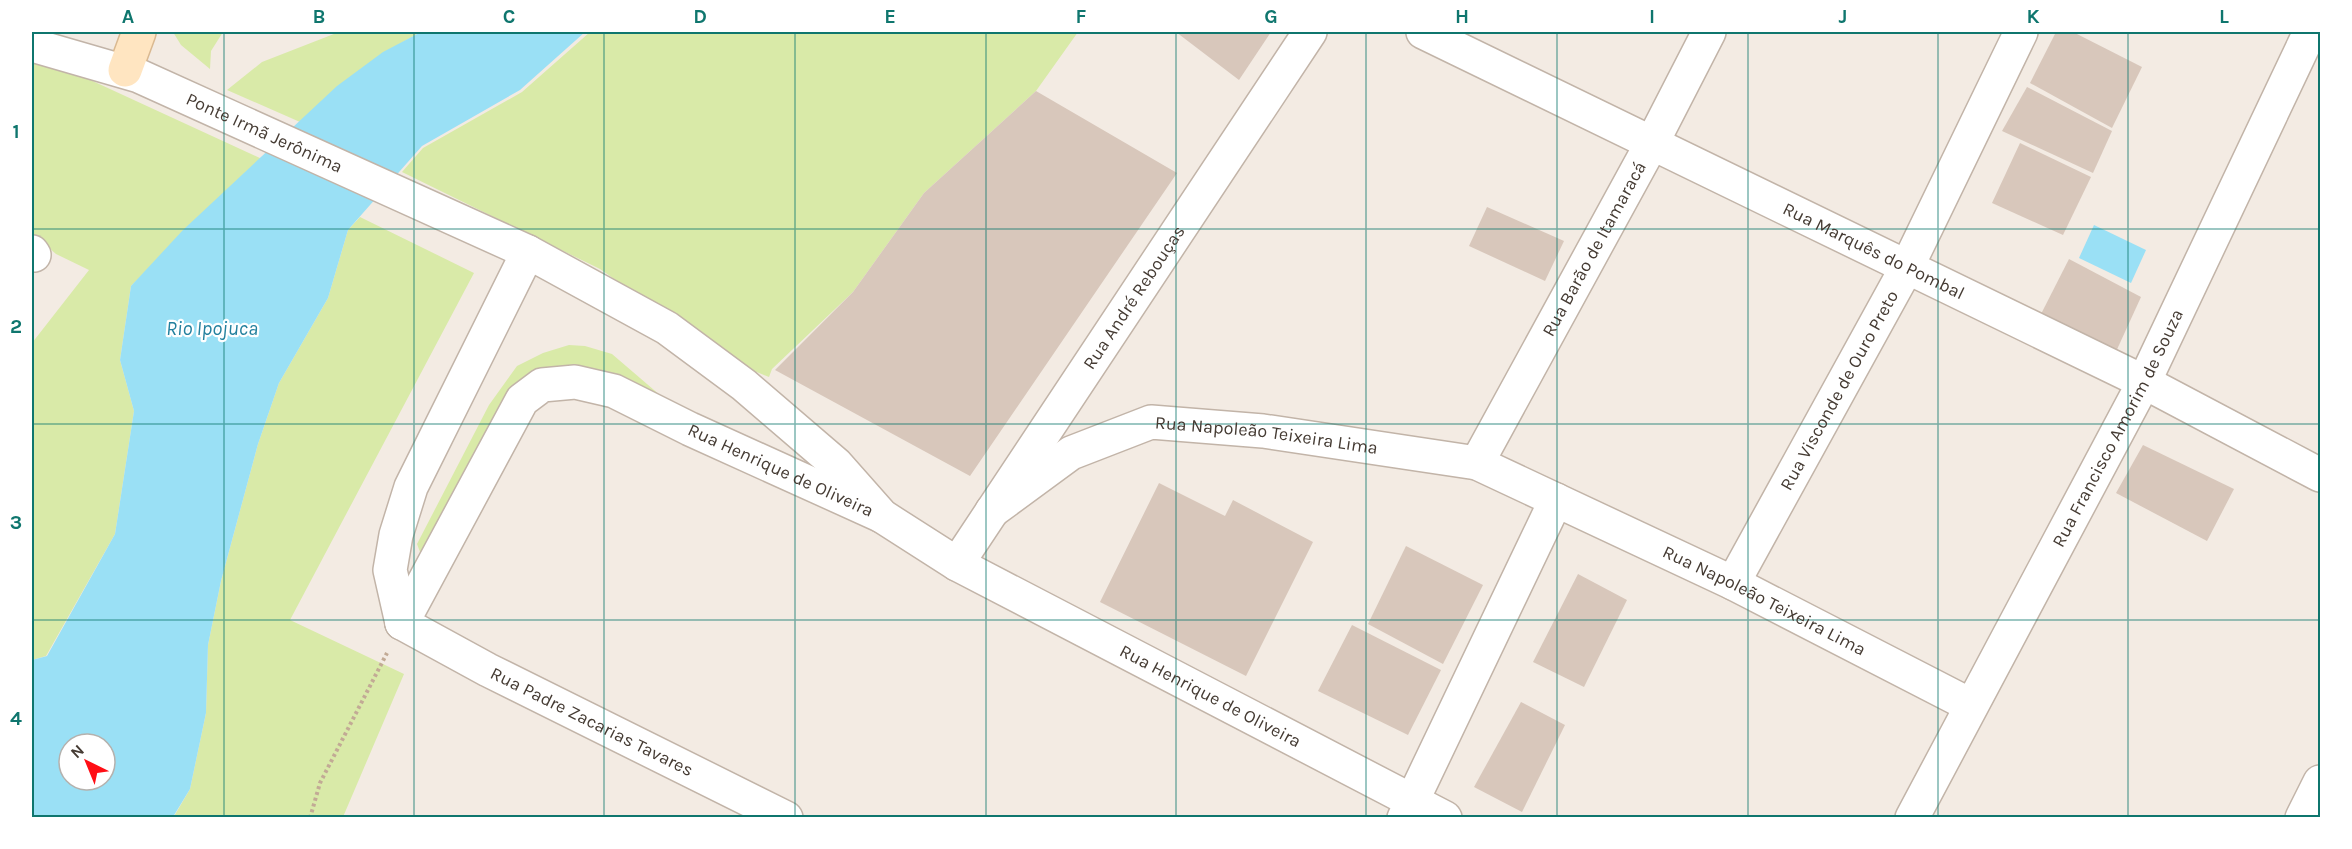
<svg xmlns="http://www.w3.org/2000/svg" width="2352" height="849" viewBox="0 0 2352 849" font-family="Karla,sans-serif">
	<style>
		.green { fill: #d9eaa8 }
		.water { fill: #9ae0f5; fill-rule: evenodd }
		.building { fill: #d8c7bb }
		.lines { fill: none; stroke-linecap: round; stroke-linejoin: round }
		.minor-casing { stroke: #c2b4a8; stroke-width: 36 }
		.tertiary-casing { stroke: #c2b4a8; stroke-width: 36 }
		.secondary-casing { stroke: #dab991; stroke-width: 36 }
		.path { stroke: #c2aa95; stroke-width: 4; stroke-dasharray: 3 3; stroke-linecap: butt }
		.minor { stroke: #fff; stroke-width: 33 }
		.tertiary { stroke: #fff; stroke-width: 33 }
		.secondary { stroke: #ffe5c1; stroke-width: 33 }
		.grid { fill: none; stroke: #0f766e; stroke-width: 1.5; stroke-opacity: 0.55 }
		.labels { text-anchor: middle; stroke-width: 4.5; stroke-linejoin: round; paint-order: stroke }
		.street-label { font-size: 18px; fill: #453b33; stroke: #fff }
		.water-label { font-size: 20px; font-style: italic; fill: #23809e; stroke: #fff }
		.neatline { fill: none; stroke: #0f766e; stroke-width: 2 }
		.grid-label { font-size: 20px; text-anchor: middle; font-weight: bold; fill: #0f766e }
	</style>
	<rect width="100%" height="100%" fill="#f3ebe3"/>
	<!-- green -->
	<g class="green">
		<path d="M173,32H223L211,51L210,69L181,45Z"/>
		<path d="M339,32H421C375,56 338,86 300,122L227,90L262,62Z"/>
		<path d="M590,32H1078L1036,91L924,193L853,292L772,369L769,377L734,363L600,269L402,172L423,148L522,92Z"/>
		<path d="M47,60L262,159L131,286L120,360L134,411L115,534L46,656L32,660V343L89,270L56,254L32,233V63Z"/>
		<path d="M360,217L474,273L290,620L404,674L343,817L173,818L190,789L206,713L208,645L221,581L258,444L279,383L328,298L348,230Z"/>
		<path d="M569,345L585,346L612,354L710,438L542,385L428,573L417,544L489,405L517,366L543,353Z"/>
	</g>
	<!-- water -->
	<g class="water">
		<path d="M421,32H585L520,90L422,146L348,230L328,298L279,383L258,444L221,581L208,645L206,713L190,789L173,817H34L32,660L47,656L115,534L134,411L120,360L131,286L183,230L337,86L383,52ZM69,744H105V780H69Z"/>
		<path d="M2094,225L2146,250L2131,283L2079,258Z"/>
	</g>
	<!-- building -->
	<g class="building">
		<path d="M1176,32H1271L1239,80Z"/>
		<path d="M2056,32H2073L2142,67L2112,128L2030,83Z"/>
		<path d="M2027,87L2112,131L2093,173L2002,131Z"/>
		<path d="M1036,91L1177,173L970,476L775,370L853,292L924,193Z"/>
		<path d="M2020,143L2091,177L2063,235L1992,203Z"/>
		<path d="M1487,207L1564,241L1545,281L1469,246Z"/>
		<path d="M2069,259L2141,297L2114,356L2039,318Z"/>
		<path d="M2143,445L2234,489L2207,541L2116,493Z"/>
		<path d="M1159,483L1225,516L1233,500L1313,542L1246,676L1100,602Z"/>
		<path d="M1406,546L1483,585L1443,664L1368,624Z"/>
		<path d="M1578,574L1627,600L1584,687L1533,662Z"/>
		<path d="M1352,625L1441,670L1408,735L1318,691Z"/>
		<path d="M1521,702L1565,725L1522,812L1474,787Z"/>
	</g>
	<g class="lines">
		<!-- minor casing -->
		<g class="minor-casing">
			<g id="minor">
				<path id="s1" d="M1423,32L2144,382L2320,475"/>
				<path d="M32,252L34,255"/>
				<path id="s2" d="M1477,463L1652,143L1709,32"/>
				<path id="s3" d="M992,511L1071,453L1151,422L1263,431L1477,463L1733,583L1970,705"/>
				<path id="s4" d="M957,564L1310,32"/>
				<path id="s5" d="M1733,583L1907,267L2021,32"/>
				<path id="s6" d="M402,623L522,400L542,385L575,382L614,391L690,429L882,516"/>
				<path id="s7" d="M402,623L488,670L786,818"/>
				<path d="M402,623L390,570L396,535L411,487L528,252"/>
				<path d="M1404,818L1556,500"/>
				<path id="s8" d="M1912,818L2144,382L2310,32"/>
			</g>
		</g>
		<!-- tertiary casing -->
		<g class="tertiary-casing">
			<g id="tertiary">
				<path id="s9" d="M32,45L139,76L528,252L667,328L744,385L836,464L882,516L957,564L1445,818"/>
				<path d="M2302,818L2320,782"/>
			</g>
		</g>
		<!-- secondary casing -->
		<g class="secondary-casing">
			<path id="secondary" d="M125,70L139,32"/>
		</g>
		<!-- path -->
		<path class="path" d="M310,818L320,783L387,653"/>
		<!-- minor -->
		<use href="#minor" class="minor"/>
		<!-- tertiary -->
		<use href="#tertiary" class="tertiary"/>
		<!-- secondary -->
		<use href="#secondary" class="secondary"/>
	</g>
	<!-- grid -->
	<path class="grid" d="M224,32V818M414,32V818M604,32V818M795,32V818M986,32V818M1176,32V818M1366,32V818M1557,32V818M1748,32V818M1938,32V818M2128,32V818M32,229H2320M32,424H2320M32,620H2320"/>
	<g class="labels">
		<!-- street labels -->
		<g class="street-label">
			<text dy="6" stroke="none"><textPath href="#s9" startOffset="249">Ponte Irmã Jerônima</textPath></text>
			<text dy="6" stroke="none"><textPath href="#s2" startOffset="244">Rua Barão de Itamaracá</textPath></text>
			<text dy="6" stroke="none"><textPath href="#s1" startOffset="501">Rua Marquês do Pombal</textPath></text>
			<text dy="6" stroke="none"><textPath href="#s4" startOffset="320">Rua André Rebouças</textPath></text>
			<text dy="6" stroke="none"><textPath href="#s5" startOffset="220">Rua Visconde de Ouro Preto</textPath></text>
			<text dy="6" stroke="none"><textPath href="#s8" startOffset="441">Rua Francisco Amorim de Souza</textPath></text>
			<text dy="6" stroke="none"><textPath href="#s3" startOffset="300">Rua Napoleão Teixeira Lima</textPath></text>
			<text dy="6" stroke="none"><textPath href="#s6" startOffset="536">Rua Henrique de Oliveira</textPath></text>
			<text dy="6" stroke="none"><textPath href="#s3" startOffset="831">Rua Napoleão Teixeira Lima</textPath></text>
			<text dy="6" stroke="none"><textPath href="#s9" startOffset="1358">Rua Henrique de Oliveira</textPath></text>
			<text dy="6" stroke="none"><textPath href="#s7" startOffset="214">Rua Padre Zacarias Tavares</textPath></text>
		</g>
		<!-- water labels -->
		<g class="water-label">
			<text x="212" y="335">Rio Ipojuca</text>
		</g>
	</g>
	<!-- border -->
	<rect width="2352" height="849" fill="none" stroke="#ffffff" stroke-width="66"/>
	<!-- north arrow -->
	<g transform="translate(87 762) rotate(317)"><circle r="28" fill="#ffffff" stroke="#b5b1ad" stroke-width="1.5"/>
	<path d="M0-4.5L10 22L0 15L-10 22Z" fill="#ff0e15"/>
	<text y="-9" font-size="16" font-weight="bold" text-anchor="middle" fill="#453b33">N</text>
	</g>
	<rect x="33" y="33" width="2286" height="783" class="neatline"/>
	<g class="grid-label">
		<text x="128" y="23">A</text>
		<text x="319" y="23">B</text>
		<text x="509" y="23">C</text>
		<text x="700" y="23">D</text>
		<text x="890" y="23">E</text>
		<text x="1081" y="23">F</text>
		<text x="1271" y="23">G</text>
		<text x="1462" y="23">H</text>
		<text x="1652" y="23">I</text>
		<text x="1843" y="23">J</text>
		<text x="2033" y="23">K</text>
		<text x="2224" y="23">L</text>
		<text x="16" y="138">1</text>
		<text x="16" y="333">2</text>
		<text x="16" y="529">3</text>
		<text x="16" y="725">4</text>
	</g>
</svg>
